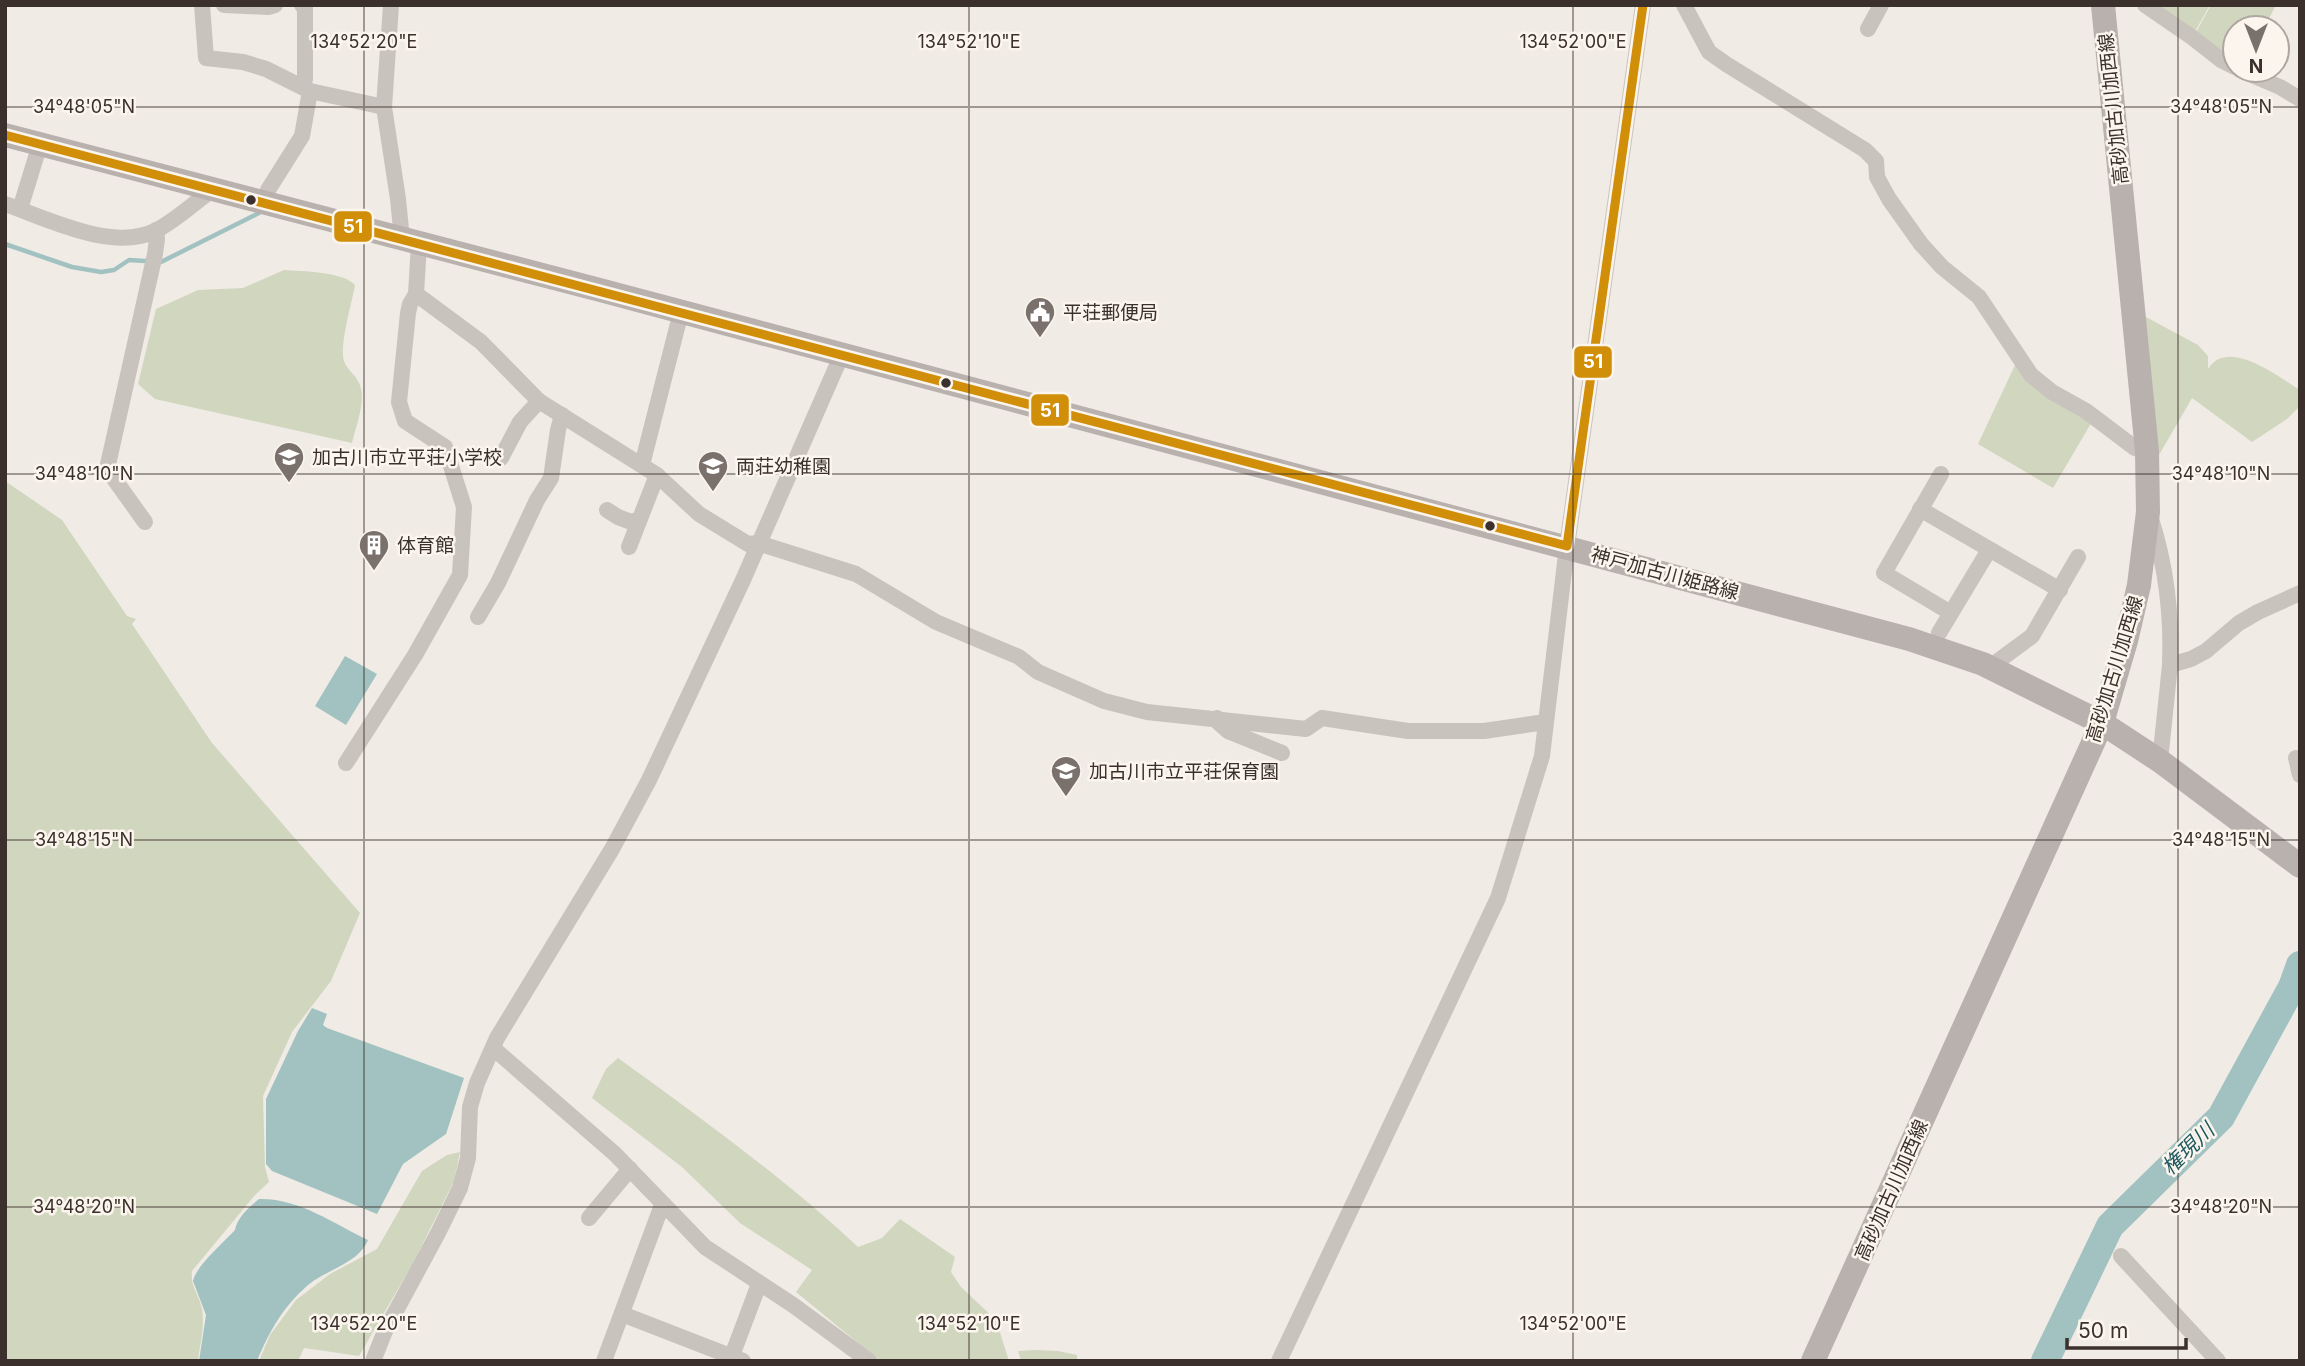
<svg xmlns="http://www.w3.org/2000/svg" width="2305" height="1366" viewBox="0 0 2305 1366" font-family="Inter,'Noto Sans JP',sans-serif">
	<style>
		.green { fill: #d1d6bf }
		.water { fill: #a1c2c1 }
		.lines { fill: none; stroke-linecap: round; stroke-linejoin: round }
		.stream { stroke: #a1c2c1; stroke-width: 4.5 }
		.river { stroke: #a1c2c1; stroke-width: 28 }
		.street { stroke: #c9c3be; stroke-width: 16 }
		.primary { stroke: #b8b1ad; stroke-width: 24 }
		.bus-1-casing { stroke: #fbf5ee; stroke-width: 14 }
		.bus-1 { stroke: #d18e09; stroke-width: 9 }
		.ticks { fill: none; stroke: #3b302b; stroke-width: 2; stroke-opacity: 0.45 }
		.bus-dot { fill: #3b302b; stroke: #fbf5ee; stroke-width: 2.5 }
		.labels { text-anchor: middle; stroke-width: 5; stroke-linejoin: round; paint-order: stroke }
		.street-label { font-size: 19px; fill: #3b302b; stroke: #fbf5ee }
		.poi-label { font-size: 19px; fill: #3b302b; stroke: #fbf5ee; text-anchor: start }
		.water-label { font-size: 21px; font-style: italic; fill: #1f5a5e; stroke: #fbf5ee }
		.ticks-label { font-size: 18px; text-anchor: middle; fill: #3b302b; stroke: #fbf5ee; stroke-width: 5; stroke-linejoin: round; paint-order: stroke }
		.line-badge { stroke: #fbf5ee; stroke-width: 2.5 }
		.badge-label { font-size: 19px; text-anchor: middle; font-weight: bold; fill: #fff }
	</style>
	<rect width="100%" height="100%" fill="#f0ebe5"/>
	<!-- green -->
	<g class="green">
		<path d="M2159,5H2210L2194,33Z"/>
		<path d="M2211,5H2276L2264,28H2235V59L2195,34Z"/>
		<path d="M284,270C301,271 344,272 355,285C352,302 339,347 344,361C347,370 356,375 359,383C367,399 356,426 352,443L155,399L138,384L156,309L198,290L243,288Z"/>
		<path d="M2144,316L2198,345L2208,356V369C2228,337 2277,376 2300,390V406L2287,419L2252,442L2192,398L2159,455Z"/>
		<path d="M2016,363L2093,420L2053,488L1978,444Z"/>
		<path d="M5,481L62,520L127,616L136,619L132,624L212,743L360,913L331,981L292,1032L263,1096L265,1167L269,1182L255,1195L192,1271C190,1287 199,1294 202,1309C205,1326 200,1344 198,1361H5Z"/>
		<path d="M618,1058C701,1118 783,1177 858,1247L882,1238L900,1219L955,1257L951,1272L961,1287L996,1320L1009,1361H880L796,1292L812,1270L740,1223L682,1167L592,1098L606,1069Z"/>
		<path d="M460,1152L454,1181L413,1263L359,1356L304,1348L298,1361H259L270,1335L296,1300L330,1274L377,1249L422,1171L447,1155Z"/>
		<path d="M1035,1350L1058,1351L1077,1355V1361H1021L1018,1351Z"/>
	</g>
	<!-- water -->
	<g class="water">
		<path d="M345,656L377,674L346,725L315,706Z"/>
		<path d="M312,1008L327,1014L323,1025L327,1028L464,1078L446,1134L403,1164L377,1214L272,1171L266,1164V1099L298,1031Z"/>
		<path d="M259,1199C299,1198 334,1224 368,1240C358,1264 327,1269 308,1285C283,1307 270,1330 257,1361H199L206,1315L193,1281C196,1266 223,1243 235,1230C237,1218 249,1207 259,1199Z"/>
	</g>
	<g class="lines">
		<!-- stream -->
		<path class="stream" d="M5,244L72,267L101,272L114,270L129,260L161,262L259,213"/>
		<!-- river -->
		<path class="river" d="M2045,1361L2110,1226L2221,1117L2292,987L2300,965"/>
		<!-- street -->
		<g class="street">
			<path d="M202,5L206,58L243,62L266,69L310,91L384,107"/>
			<path d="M224,5L268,7L275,5"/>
			<path d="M302,5L305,8V79L302,86"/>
			<path d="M391,5L384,107L398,199L402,239"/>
			<path d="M1684,5L1709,52L1726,64L1865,150L1876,161L1877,177L1889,199L1921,244L1942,267L1979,297L2031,375L2052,392L2086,411L2135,448L2147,451"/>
			<path d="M2145,5L2193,38L2221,60L2235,67"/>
			<path d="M1868,29L1881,5"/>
			<path d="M2240,70L2280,87L2300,99"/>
			<path d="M264,203L268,190L302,136L310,91"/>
			<path d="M5,204C46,218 112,252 155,231C175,221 194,203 212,190"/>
			<path d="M20,209L40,144"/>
			<path d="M416,294L481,342L539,401L657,475L699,514L748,544L758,543L856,574L936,622L1019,657L1038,672L1104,701L1147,712L1306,729L1322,718L1408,731H1484L1545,722"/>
			<path d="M501,458L520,422L539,401"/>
			<path d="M642,465L681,312"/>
			<path d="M1941,474L1884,573L1951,613"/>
			<path d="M1920,509L2060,590"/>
			<path d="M607,510L618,517L631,522L638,520"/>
			<path d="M2151,519C2166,566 2172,616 2170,665"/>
			<path d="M145,522L107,469L155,254L157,239L156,230"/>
			<path d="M629,547L657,475"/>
			<path d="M478,617L498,583L537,500L551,478L558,430L562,415"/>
			<path d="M1939,633L1989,550"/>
			<path d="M1990,667L2032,636L2078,557"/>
			<path d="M1217,718L1218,722L1228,731L1282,753"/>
			<path d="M2296,758L2300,775"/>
			<path d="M2160,761L2170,665L2191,659L2206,651L2239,623L2258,612L2300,593"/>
			<path d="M346,763L415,655L460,575L464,507L445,447L405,421L399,402L408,313L410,304L416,294L419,244"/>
			<path d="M493,1048L615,1154L705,1247L793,1305L869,1361"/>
			<path d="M589,1218L630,1169"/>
			<path d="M2121,1256L2218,1361"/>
			<path d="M622,1314L743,1361"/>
			<path d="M373,1361L385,1331L438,1233L460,1188L468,1158L470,1107L477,1083L497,1038L612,849L649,780L743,580L842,354"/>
			<path d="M604,1361L662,1205"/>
			<path d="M730,1361L759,1284"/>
			<path d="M1279,1361L1498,898L1542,756L1567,546L1643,5"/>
		</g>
		<!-- primary -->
		<g class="primary">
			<path d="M5,135L600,290L1909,639L1983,664L2102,723L2160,761L2300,866"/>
			<path d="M1813,1361L2102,723L2126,641L2139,585L2148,512L2147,451L2103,5"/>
		</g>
		<!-- bus-1 casing -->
		<g class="bus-1-casing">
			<path id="bus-1" d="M5,135L1567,546L1643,5"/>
		</g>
		<!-- bus-1 -->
		<use href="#bus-1" class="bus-1"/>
	</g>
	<!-- ticks -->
	<path class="ticks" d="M364,5V1361M969,5V1361M1573,5V1361M2178,5V1361M5,107H2300M5,474H2300M5,840H2300M5,1207H2300"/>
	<!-- icons -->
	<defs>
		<g id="civic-pin" transform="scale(1.575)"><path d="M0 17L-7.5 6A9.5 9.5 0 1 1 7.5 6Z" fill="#7a716c" stroke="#fbf5ee"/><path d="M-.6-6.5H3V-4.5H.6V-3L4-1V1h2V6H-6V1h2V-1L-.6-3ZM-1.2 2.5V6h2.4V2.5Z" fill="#fff"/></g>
		<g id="school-pin" transform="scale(1.575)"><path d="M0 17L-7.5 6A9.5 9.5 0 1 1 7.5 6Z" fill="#7a716c" stroke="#fbf5ee"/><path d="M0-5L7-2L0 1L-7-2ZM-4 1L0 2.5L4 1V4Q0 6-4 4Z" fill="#fff"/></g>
		<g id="building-pin" transform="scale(1.575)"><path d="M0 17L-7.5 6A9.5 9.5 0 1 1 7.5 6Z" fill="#7a716c" stroke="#fbf5ee"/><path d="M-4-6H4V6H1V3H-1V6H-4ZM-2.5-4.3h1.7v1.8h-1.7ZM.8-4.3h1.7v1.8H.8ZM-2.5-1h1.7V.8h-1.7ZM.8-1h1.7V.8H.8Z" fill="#fff"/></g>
	</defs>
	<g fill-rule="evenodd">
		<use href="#civic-pin" x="1040" y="312"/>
		<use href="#school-pin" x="289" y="457"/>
		<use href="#school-pin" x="713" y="466"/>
		<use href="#building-pin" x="374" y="545"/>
		<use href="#school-pin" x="1066" y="771"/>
	</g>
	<!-- markers -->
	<g class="bus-dot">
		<circle cx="251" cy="200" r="6"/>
		<circle cx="946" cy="383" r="6"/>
		<circle cx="1490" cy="526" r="6"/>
	</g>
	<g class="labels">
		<!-- street labels -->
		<g class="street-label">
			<text transform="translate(2113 109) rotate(-96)" y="7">高砂加古川加西線</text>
			<text transform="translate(1665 573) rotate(15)" y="7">神戸加古川姫路線</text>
			<text transform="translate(2114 669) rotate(-73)" y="7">高砂加古川加西線</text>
			<text transform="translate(1891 1190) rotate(-66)" y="7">高砂加古川加西線</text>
		</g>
		<!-- poi labels -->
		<g class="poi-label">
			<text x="1063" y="319">平荘郵便局</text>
			<text x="312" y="464">加古川市立平荘小学校</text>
			<text x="736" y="473">両荘幼稚園</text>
			<text x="397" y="552">体育館</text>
			<text x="1089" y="778">加古川市立平荘保育園</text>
		</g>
		<!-- water labels -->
		<g class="water-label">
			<text transform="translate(2188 1149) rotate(-44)" y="7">権現川</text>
		</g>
	</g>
	<g class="ticks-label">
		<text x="364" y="48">134°52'20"E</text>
		<text x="969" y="48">134°52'10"E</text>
		<text x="1573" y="48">134°52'00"E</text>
		<text x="2221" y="113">34°48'05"N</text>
		<text x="84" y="113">34°48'05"N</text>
		<text x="2221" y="480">34°48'10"N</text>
		<text x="84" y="480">34°48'10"N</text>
		<text x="2221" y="846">34°48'15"N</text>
		<text x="84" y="846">34°48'15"N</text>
		<text x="2221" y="1213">34°48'20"N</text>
		<text x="84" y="1213">34°48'20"N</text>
		<text x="364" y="1330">134°52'20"E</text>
		<text x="969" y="1330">134°52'10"E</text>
		<text x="1573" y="1330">134°52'00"E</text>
	</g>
	<g class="line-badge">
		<rect x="333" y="210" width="40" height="33" rx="7" fill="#d18e09"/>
		<rect x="1573" y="345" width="40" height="34" rx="7" fill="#d18e09"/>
		<rect x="1030" y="393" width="40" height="34" rx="7" fill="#d18e09"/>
	</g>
	<g class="badge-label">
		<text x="353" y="233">51</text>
		<text x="1593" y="368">51</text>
		<text x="1050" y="417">51</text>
	</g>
	<!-- border -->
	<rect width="2305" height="1366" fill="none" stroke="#3b302b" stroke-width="14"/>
	<!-- north arrow -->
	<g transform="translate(2256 49) rotate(180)"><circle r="33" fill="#fbf5ee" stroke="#aea6a0" stroke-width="2"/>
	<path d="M0-5L12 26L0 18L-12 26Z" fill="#7a716c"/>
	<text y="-10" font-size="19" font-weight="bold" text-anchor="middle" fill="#3b302b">N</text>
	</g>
	<!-- scale -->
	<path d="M2067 1338v10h119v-10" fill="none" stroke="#3b302b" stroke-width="3.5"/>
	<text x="2078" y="1338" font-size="21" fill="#3b302b" stroke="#fbf5ee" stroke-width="5" paint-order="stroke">50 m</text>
</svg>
